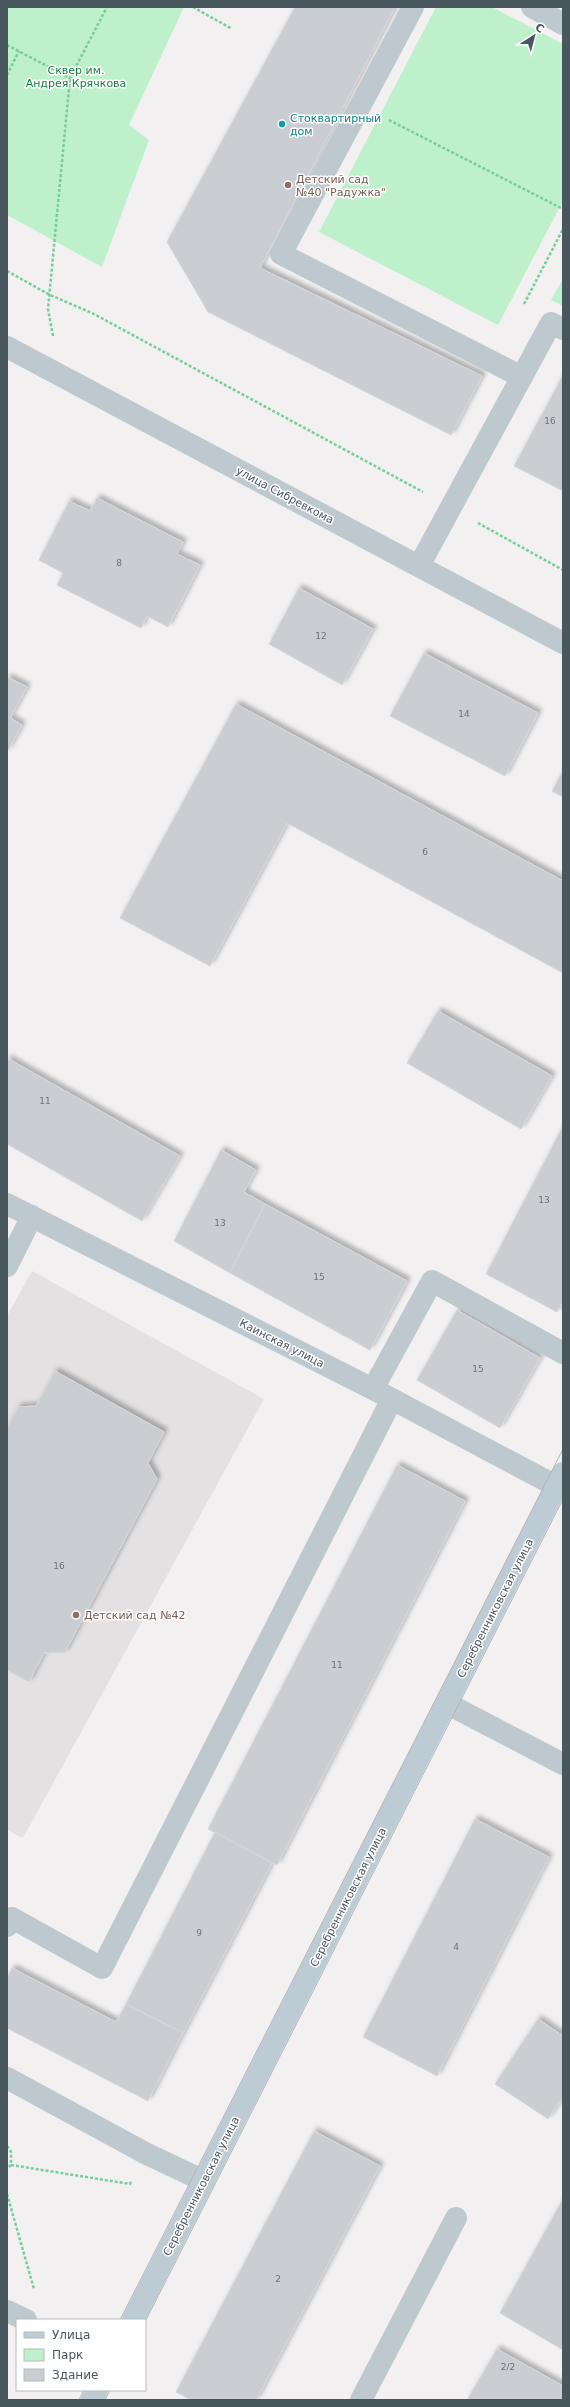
<svg xmlns="http://www.w3.org/2000/svg" width="570" height="2407" viewBox="0 0 570 2407" font-family="'DejaVu Sans',sans-serif">
	<style>
		.education { fill: #e3e1e2 }
		.green { fill: #bef0cc }
		.building { fill: #caced2; stroke: #d4d7db; filter: url(#shadow) }
		.lines { fill: none; stroke-linecap: round; stroke-linejoin: round }
		.path { stroke: #76ce99; stroke-width: 2.5; stroke-dasharray: 3 2; stroke-linecap: butt }
		.lane { stroke: #bec9cf; stroke-width: 22 }
		.street { stroke: #bec9cf; stroke-width: 22 }
		.secondary { stroke: #bdcbd4; stroke-width: 22 }
		.tram { stroke: #b2b6ba; stroke-width: 1 }
		.culture-dot { fill: #0f9aa8; stroke: #fff; stroke-width: 1.5 }
		.education-dot { fill: #8d6e63; stroke: #fff; stroke-width: 1.5 }
		.labels { text-anchor: middle; stroke-width: 3; stroke-linejoin: round; paint-order: stroke }
		.number-label { font-size: 9px; fill: #68747b }
		.park-label { font-size: 11px; fill: #178040; stroke: #fff }
		.culture-label { font-size: 11px; fill: #0d838f; stroke: #fff; text-anchor: start }
		.education-label { font-size: 11px; fill: #785e54; stroke: #fff; text-anchor: start }
		.street-label { font-size: 11px; fill: #48565e; stroke: #fff }
	</style>
	<defs>
		<filter id="shadow"><feDropShadow dx="3.5" dy="-3.5" stdDeviation="2" flood-color="#0004"/></filter>
	</defs>
	<rect width="100%" height="100%" fill="#f2f0f0"/>
	<!-- education -->
	<path class="education" d="M32,1271L264,1399L23,1838L7,1830V1316Z"/>
	<!-- green -->
	<g class="green">
		<path d="M7,7H184L129,125L149,140L102,267L7,215Z"/>
		<path d="M436,7H492L563,44V201L498,325L319,232Z"/>
		<path d="M563,279V306L551,300Z"/>
	</g>
	<!-- building -->
	<g class="building">
		<path d="M295,7H395L260,268L482,376L451,435L208,312L167,242Z"/>
		<path d="M562,377H563V491L514,466Z"/>
		<path d="M97,498L183,542L177,554L200,565L168,627L147,616L141,628L57,585L63,573L39,560L69,501L90,511Z"/>
		<path d="M299,588L373,629L342,685L269,644Z"/>
		<path d="M424,653L538,713L505,776L390,716Z"/>
		<path d="M7,677L27,687L10,718L22,725L7,752Z"/>
		<path d="M236,704L563,881V973L287,823L210,966L120,918Z"/>
		<path d="M563,771V797L552,791Z"/>
		<path d="M438,1011L552,1076L521,1129L407,1063Z"/>
		<path d="M7,1058L180,1156L142,1221L7,1144Z"/>
		<path d="M563,1126V1301L557,1312L486,1274Z"/>
		<path d="M221,1150L256,1170L244,1192L265,1204L230,1273L174,1241Z"/>
		<path d="M265,1204L407,1281L370,1350L230,1273Z"/>
		<path d="M457,1310L540,1358L500,1428L417,1380Z"/>
		<path d="M55,1371L164,1432L148,1463L157,1479L65,1652L44,1653L29,1682L7,1670V1428L18,1407L36,1406Z"/>
		<path d="M397,1465L465,1501L277,1865L208,1829Z"/>
		<path d="M475,1819L549,1857L437,2076L363,2037Z"/>
		<path d="M215,1832L272,1863L183,2033L126,2004Z"/>
		<path d="M12,1968L116,2022L126,2004L183,2033L148,2101L7,2028V1978Z"/>
		<path d="M538,2019L563,2036V2097L548,2119L495,2084Z"/>
		<path d="M314,2131L380,2166L256,2400H191L176,2392Z"/>
		<path d="M563,2199V2350L500,2313Z"/>
		<path d="M497,2349L563,2386V2400H467Z"/>
	</g>
	<g class="lines">
		<!-- path -->
		<g class="path">
			<path d="M193,7L232,29"/>
			<path d="M7,45L70,78L107,7"/>
			<path d="M7,75L19,51"/>
			<path d="M389,120L563,209"/>
			<path d="M7,271L50,295L92,313L423,492"/>
			<path d="M524,304L563,229"/>
			<path d="M53,336L48,309L70,78"/>
			<path d="M478,523L563,570"/>
			<path d="M7,2146L11,2152V2165L7,2168"/>
			<path d="M11,2165L130,2184L131,2181"/>
			<path d="M7,2194L34,2289"/>
		</g>
		<!-- lane -->
		<g class="lane">
			<path d="M413,7L281,254L522,377"/>
			<path d="M532,7L563,24"/>
			<path d="M419,566L551,323L563,329"/>
			<path d="M7,1266L32,1216"/>
			<path d="M373,1389L432,1281L563,1353"/>
			<path d="M446,1703L563,1764"/>
			<path d="M7,1926L12,1918L102,1968L392,1399"/>
			<path d="M7,2078L145,2153L204,2181"/>
			<path d="M361,2400L456,2218"/>
		</g>
		<!-- street -->
		<g class="street">
			<path d="M7,347L563,643"/>
			<path d="M7,1204L373,1389L556,1486"/>
			<path d="M7,2311L26,2320"/>
		</g>
		<!-- secondary -->
		<g class="secondary">
			<path d="M133,2320L563,1473"/>
			<path d="M92,2400L97,2390"/>
		</g>
		<!-- tram -->
		<g class="tram">
			<path d="M120,2320L563,1449"/>
			<path d="M145,2322L563,1499"/>
			<path d="M79,2400L84,2390"/>
			<path d="M105,2400L110,2390"/>
		</g>
	</g>
	<!-- markers -->
	<circle class="culture-dot" cx="282" cy="124" r="4"/>
	<g class="education-dot">
		<circle cx="288" cy="185" r="4"/>
		<circle cx="76" cy="1615" r="4"/>
	</g>
	<g class="labels">
		<!-- number labels -->
		<g class="number-label">
			<text x="550" y="424">16</text>
			<text x="119" y="566">8</text>
			<text x="321" y="639">12</text>
			<text x="464" y="717">14</text>
			<text x="425" y="855">6</text>
			<text x="45" y="1104">11</text>
			<text x="544" y="1203">13</text>
			<text x="220" y="1226">13</text>
			<text x="319" y="1280">15</text>
			<text x="478" y="1372">15</text>
			<text x="59" y="1569">16</text>
			<text x="337" y="1668">11</text>
			<text x="199" y="1936">9</text>
			<text x="456" y="1950">4</text>
			<text x="278" y="2282">2</text>
			<text x="508" y="2370">2/2</text>
		</g>
		<!-- park labels -->
		<g class="park-label">
			<text x="76" y="74">Сквер им.<tspan x="76" dy="13">Андрея Крячкова</tspan></text>
		</g>
		<!-- culture labels -->
		<g class="culture-label">
			<text x="290" y="122">Стоквартирный<tspan x="290" dy="13">дом</tspan></text>
		</g>
		<!-- education labels -->
		<g class="education-label">
			<text x="296" y="183">Детский сад<tspan x="296" dy="13">№40 "Радужка"</tspan></text>
			<text x="84" y="1619">Детский сад №42</text>
		</g>
		<!-- street labels -->
		<g class="street-label">
			<text transform="translate(285 495) rotate(28)" y="4">улица Сибревкома</text>
			<text transform="translate(282 1343) rotate(27)" y="4">Каинская улица</text>
			<text transform="translate(495 1608) rotate(-63)" y="4">Серебренниковская улица</text>
			<text transform="translate(348 1897) rotate(-63)" y="4">Серебренниковская улица</text>
			<text transform="translate(201 2186) rotate(-63)" y="4">Серебренниковская улица</text>
		</g>
	</g>
	<!-- border -->
	<rect width="570" height="2407" fill="none" stroke="#48565e" stroke-width="16"/>
	<!-- legend -->
	<rect x="16" y="2319" width="130" height="72" fill="#ffffff" stroke="#b6bbbf"/>
	<rect x="24" y="2332" width="20" height="6" fill="#bdcbd4" stroke="#b6bbbf"/>
	<text x="52" y="2339" font-size="12" fill="#48565e">Улица</text>
	<rect x="24" y="2349" width="20" height="12" fill="#bef0cc" stroke="#b6bbbf"/>
	<text x="52" y="2359" font-size="12" fill="#48565e">Парк</text>
	<rect x="24" y="2369" width="20" height="12" fill="#caced2" stroke="#b6bbbf"/>
	<text x="52" y="2379" font-size="12" fill="#48565e">Здание</text>
	<!-- north arrow -->
	<g transform="translate(534 36) rotate(36)" stroke="#ffffff" stroke-width="3" paint-order="stroke">
	<path d="M0-3L7 15L0 10L-7 15Z" fill="#48565e"/>
	<text y="-6" font-size="11" font-weight="bold" text-anchor="middle" fill="#48565e">С</text>
	</g>
</svg>
